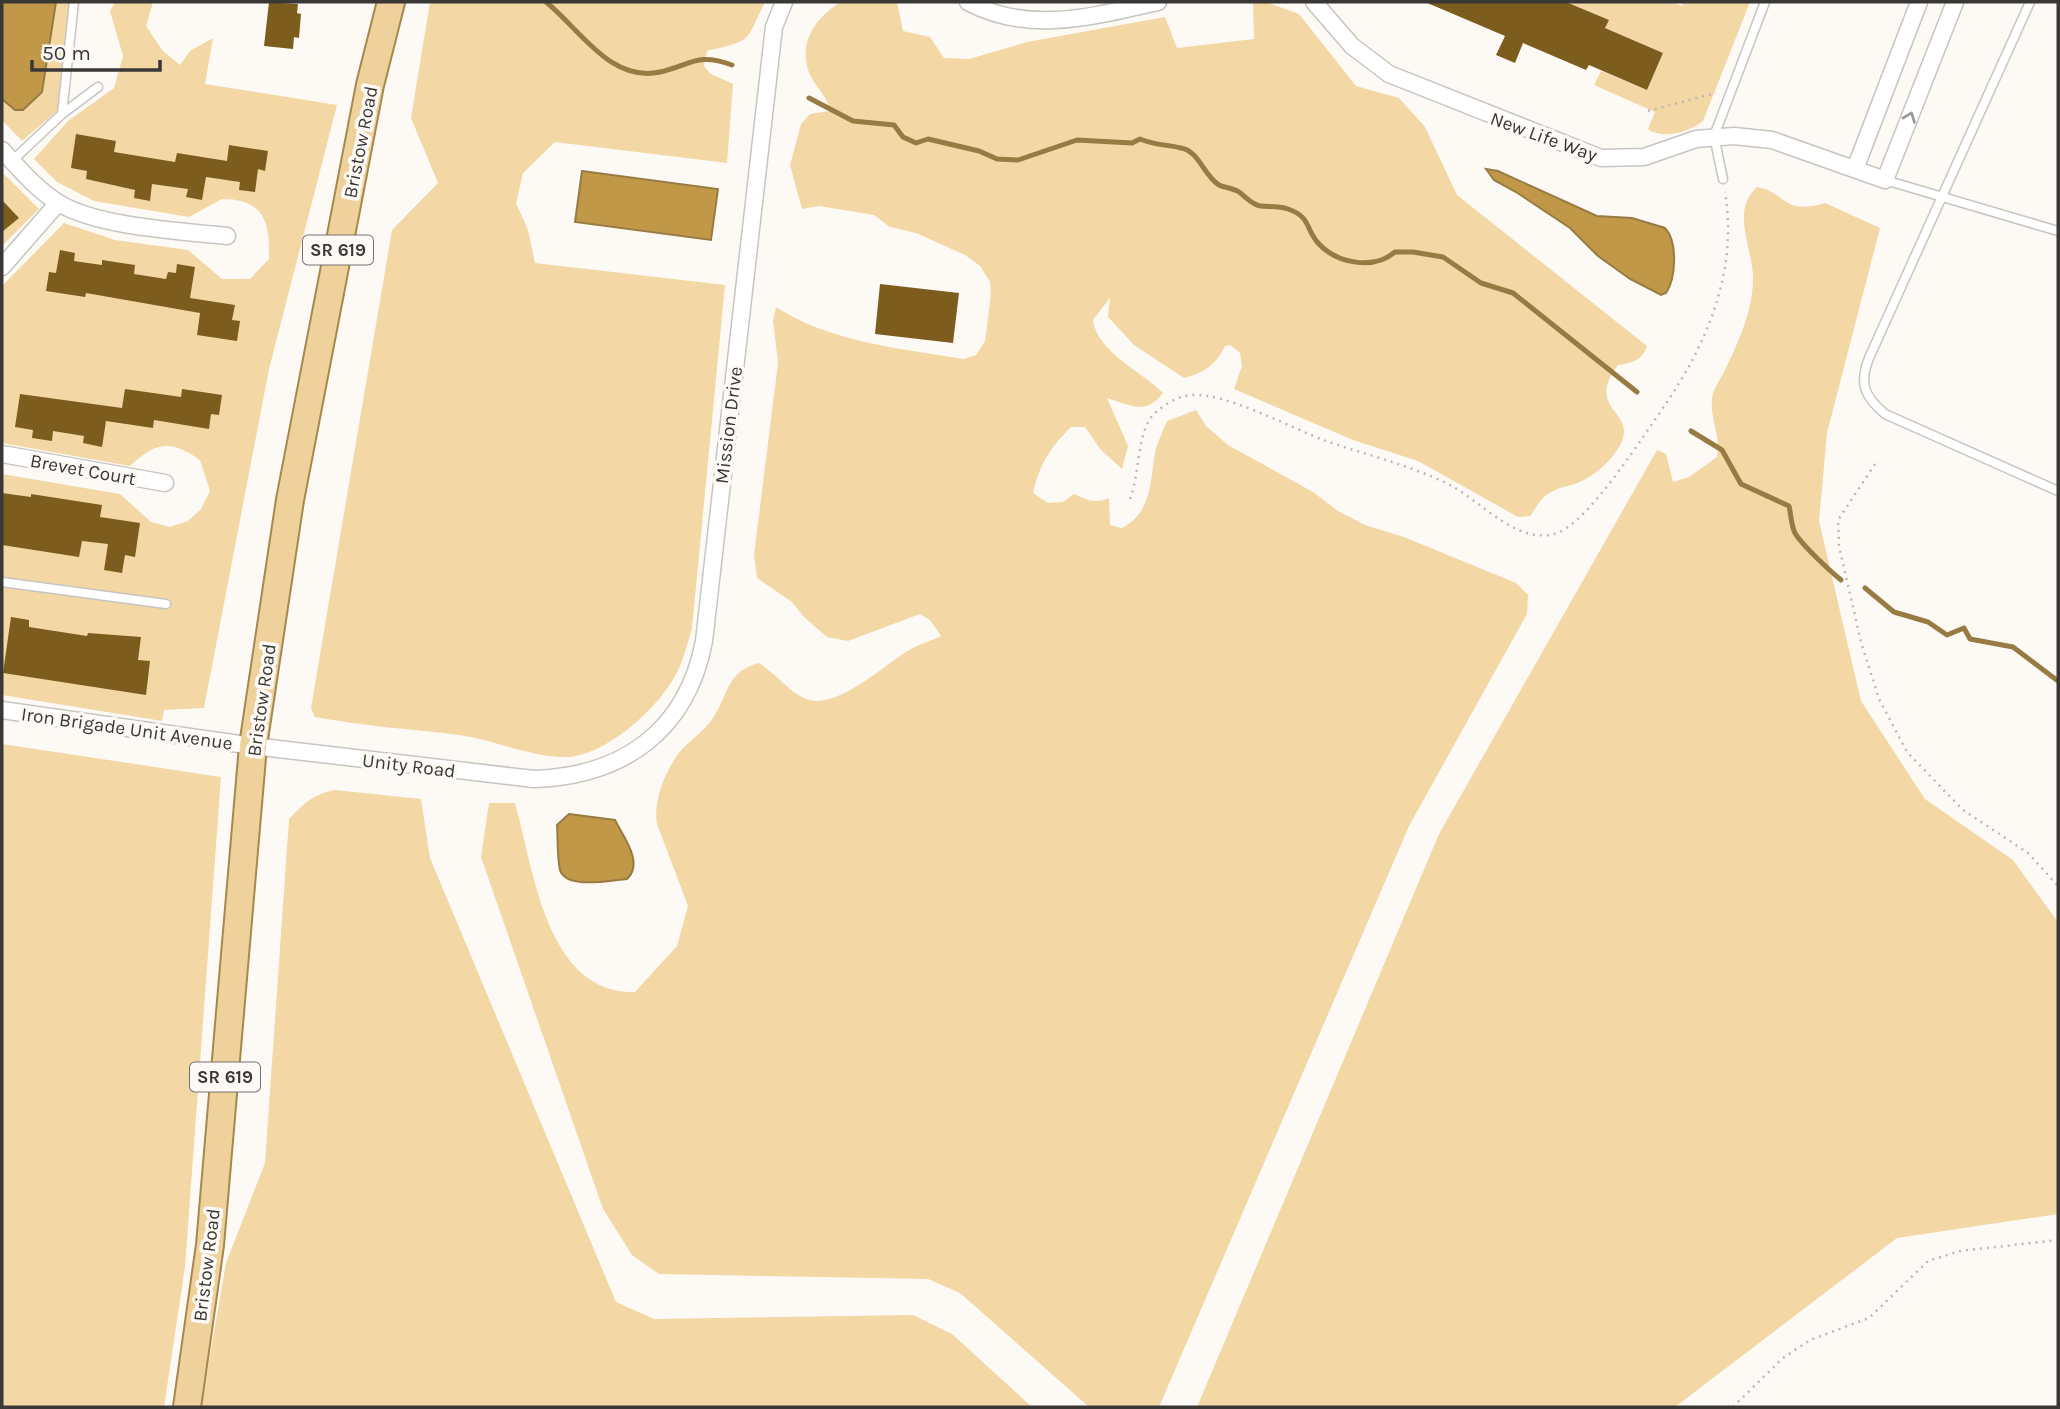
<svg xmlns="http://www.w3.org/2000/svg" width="2060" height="1409" viewBox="0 0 2060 1409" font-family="Karla,sans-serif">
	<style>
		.green { fill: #f3d7a5 }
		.water { fill: #c19847; stroke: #987b42; stroke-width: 2 }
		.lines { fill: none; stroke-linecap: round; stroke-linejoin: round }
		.stream { stroke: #987b42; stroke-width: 5 }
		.building { fill: #7c5d1e }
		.lane-casing { stroke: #c7c5c1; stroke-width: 11 }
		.street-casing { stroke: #c7c5c1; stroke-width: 19 }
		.primary-casing { stroke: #a7884c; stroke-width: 30 }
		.path { stroke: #bbb9b6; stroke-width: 2.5; stroke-dasharray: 2 5; stroke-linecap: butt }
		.lane { stroke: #fff; stroke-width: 8 }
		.street { stroke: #fff; stroke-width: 16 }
		.primary { stroke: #eed19b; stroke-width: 26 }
		.oneway { stroke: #9c9c9a }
		.labels { text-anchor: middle; stroke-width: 7; stroke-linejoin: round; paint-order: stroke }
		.shield { fill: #fdfaf6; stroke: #747270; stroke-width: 2 }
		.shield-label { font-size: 18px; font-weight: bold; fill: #393836 }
		.street-label { font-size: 19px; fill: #393836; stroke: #fdfaf6 }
	</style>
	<rect width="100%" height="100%" fill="#fdfaf6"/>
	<!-- green -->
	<g class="green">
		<path d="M56,2H70L59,104L57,111L22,141L2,120V99L15,110H23L44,83Z"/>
		<path d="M115,2H153L146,26L163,51L180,65L190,51L213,38L205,84L337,105L269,369L204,708L164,710L162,721L2,695V474L120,494L151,522L170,527L188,521L201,509L210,491L200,460C170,439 156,442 130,466L2,443V286L64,223L115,240L188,250L222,279H250L269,259C270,223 265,199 222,199L189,217L94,201L57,182L34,159L68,121L114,88L123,56L110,11Z"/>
		<path d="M430,2H765C745,43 753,40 707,51L704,66L711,74L733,84L727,163L555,142L523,173L516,203L528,230L535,263L725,285L692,628C687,645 683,663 674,678C655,711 603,758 564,757C528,756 494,740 459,735C411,729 362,726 315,717L311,708L392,230L438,183L411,118Z"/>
		<path d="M841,2H897L903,31L930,37L944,58L969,59L1027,42L1165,17L1177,48L1254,39L1253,2H1266L1299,14L1356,86L1399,98L1425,127L1457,195L1647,346C1643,360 1632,363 1618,365C1586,407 1631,410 1623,438C1618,455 1598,473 1582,481C1569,487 1554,487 1543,498C1538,503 1534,511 1530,516L1518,517L1418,461L1353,440L1234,389L1242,366L1240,353L1230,345L1225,346C1216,365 1204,373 1184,378L1134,345L1108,317L1110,298L1093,320C1097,352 1141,371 1163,393C1146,416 1130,405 1107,398L1128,446L1122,469L1101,450L1085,427H1071C1050,448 1040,463 1033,493L1048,503L1063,502L1074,494C1087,500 1096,504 1109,498L1110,525L1122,528C1152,512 1150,482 1155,453C1157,443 1163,431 1167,421L1196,410L1206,426L1228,445L1313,492L1338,511L1365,525L1404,537L1516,583L1528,595L1527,614L1409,826L1159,1407H1089L960,1293L928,1279L659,1274L632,1255L603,1209L481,857L489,803H515C534,870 546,994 635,992L677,946L688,906L657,824C653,800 665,772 679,753C689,740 704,732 713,718C729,693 727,671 759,663C775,673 789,692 806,699C837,711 886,663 911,649C920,644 931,641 941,636L930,620L920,614L848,641L827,637L804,617L792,602L757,578L754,555L778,363L773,320L776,307C829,342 903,349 964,359L976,355L985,341L991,294L990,282L980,266L965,255L916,233L890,227L874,215L819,206L802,209L790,165L801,124L810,114L830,111C827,96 818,90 811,77C796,46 814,18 841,2Z"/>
		<path d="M1566,2H1672L1682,6L1684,2H1750L1703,121C1689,132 1663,140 1648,129L1655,112L1594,85L1601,71L1647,90L1663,53L1605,28L1608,20Z"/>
		<path d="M2,172L39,209L2,246Z"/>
		<path d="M1757,187C1787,192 1781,216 1825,203L1880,228L1827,433L1819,521L1861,701L1925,799L2013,860L2058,922V1214L1897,1238L1675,1407H1197L1439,834L1657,450L1666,454L1673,482L1689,477L1717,457C1721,437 1710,419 1712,399C1713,389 1721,378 1725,370C1739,341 1753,310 1753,278C1753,248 1730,211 1757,187Z"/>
		<path d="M2,744L221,777L185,1267L164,1407H2Z"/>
		<path d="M335,790L421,799L430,858L616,1302L654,1319L913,1315L952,1334L1032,1407H201L226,1263L265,1163L289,819C304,803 314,794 335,790Z"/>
	</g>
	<!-- water -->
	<g class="water">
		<path d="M2,2H56L42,92L23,110H15L2,99Z"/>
		<path d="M1486,169L1498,171L1597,216L1632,218L1665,228C1678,242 1676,278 1666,293L1661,295L1630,279L1598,256L1570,228L1516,192L1494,180Z"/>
		<path d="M582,171L718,189L711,240L575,222Z"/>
		<path d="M569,814L615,820C624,838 644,863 627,879C611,880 566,890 560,870C557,857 558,839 557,825Z"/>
	</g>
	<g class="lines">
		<!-- stream -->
		<g class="stream">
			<path d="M546,2C579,28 610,83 660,72C691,65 697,52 732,65"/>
			<path d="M809,98L853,121L894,125L903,137L916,143L928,139L979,151L997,159L1018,160L1077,140L1132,143L1140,139C1157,146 1166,144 1181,148C1199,151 1204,176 1219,185C1225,188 1233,188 1239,192C1246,197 1252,205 1261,206C1270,207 1279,206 1288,209C1311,217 1305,228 1318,243C1337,264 1374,270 1395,252H1413L1443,257L1481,283L1513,293L1637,392"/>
			<path d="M1691,431L1722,450L1741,484L1789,506C1791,514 1791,525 1795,533C1801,544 1830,571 1841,580"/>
			<path d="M1865,588L1894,612L1928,622L1947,635L1964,628L1970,639L2013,647L2058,681"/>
		</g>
	</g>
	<!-- building -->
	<g class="building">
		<path d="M269,2L298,4L297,13L301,14L299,38L294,37L293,49L264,46Z"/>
		<path d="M1425,2H1566L1609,20L1605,28L1663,53L1647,90L1589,65L1586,70L1523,43L1515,63L1496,55L1505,36Z"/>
		<path d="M76,134L116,141L114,152L175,162L177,153L227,161L229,145L268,151L265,171L258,169L255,192L239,190L240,182L206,177L202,200L186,197L188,189L152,184L150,201L134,198L135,190L86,179L87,171L71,168Z"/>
		<path d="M2,200L19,218L2,232Z"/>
		<path d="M60,250L75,253L74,261L102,265V260L135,265L134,274L166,279L168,272L176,273L177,264L195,267L190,298L235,305L232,320L240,321L237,341L197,335L200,313L86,293L85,297L46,291L49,272L56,273Z"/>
		<path d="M880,284L959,293L953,343L875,334Z"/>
		<path d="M125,389L181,397L182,389L222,395L219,415L211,414L209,429L154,420L153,428L106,421L102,447L83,443L84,436L53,431L52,441L32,438L33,430L15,427L20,394L122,408Z"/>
		<path d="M2,493L31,497V494L102,505L100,517L140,523L135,557L125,555L122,573L104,570L108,544L82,541L79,557L2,545Z"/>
		<path d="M11,617L29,620V627L87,636L88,633L141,637L138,660L150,661L146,695L3,673Z"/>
	</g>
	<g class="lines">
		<!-- lane casing -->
		<g class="lane-casing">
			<g id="lane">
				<path d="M2030,2L1869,358C1859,384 1864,396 1885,414L2058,491"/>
				<path d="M62,114L98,87"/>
				<path d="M12,161L62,114L74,2"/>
				<path d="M1723,179L1714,136L1765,2"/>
				<path d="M1885,180L2058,231"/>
				<path d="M2,582L166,604"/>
			</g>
		</g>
		<!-- street casing -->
		<g class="street-casing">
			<g id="street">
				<path d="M968,2C1030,35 1094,16 1158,2"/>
				<path d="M1314,2L1352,46L1389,74L1601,158L1644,157L1696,139L1734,136L1772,140L1885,180L1955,2"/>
				<path d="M2,150C19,168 36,189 57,202C96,227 180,231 227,236"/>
				<path d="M1855,169L1919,2"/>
				<path d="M2,267L58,203"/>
				<path d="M2,454L165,483"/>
				<path d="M2,710L253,746L534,779C623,776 687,731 704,641L774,27L784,2"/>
			</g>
		</g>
		<!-- primary casing -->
		<g class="primary-casing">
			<path id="primary" d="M187,1407L210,1245L253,746L290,500L370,85L391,2"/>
		</g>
		<!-- path -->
		<g class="path">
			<path d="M1648,111L1716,93"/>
			<path d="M1875,464L1838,520L1839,546L1861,642L1879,699L1907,752L1963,810L2028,853L2058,886"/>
			<path d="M1130,499C1140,473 1137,431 1154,414C1164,405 1177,396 1191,395C1225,392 1291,428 1326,441C1367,455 1410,465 1450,485C1482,502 1518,546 1557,533C1588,523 1644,435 1665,405C1708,342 1738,270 1725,192"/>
			<path d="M1733,1407L1783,1358L1810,1340L1869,1318L1928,1261L1960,1251L2058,1240"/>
		</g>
		<!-- lane -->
		<use href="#lane" class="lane"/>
		<!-- street -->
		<use href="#street" class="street"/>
		<!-- primary -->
		<use href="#primary" class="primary"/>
	</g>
	<!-- one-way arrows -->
	<defs><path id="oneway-chevron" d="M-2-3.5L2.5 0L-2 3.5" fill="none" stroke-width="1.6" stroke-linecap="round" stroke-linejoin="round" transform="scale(1.75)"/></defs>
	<use class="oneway" href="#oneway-chevron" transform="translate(1910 117) rotate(-69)"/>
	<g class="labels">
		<!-- shield labels -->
		<g class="shield">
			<rect x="303" y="235.5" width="70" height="29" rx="5"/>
			<rect x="190" y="1062.5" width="70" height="29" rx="5"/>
		</g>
		<g class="shield-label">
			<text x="338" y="256">SR 619</text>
			<text x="225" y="1083">SR 619</text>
		</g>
		<!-- street labels -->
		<g class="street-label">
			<text transform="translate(1544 136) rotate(20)" y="7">New Life Way</text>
			<text transform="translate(360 142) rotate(-79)" y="7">Bristow Road</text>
			<text transform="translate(728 425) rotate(-83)" y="7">Mission Drive</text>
			<text transform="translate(83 469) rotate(10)" y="7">Brevet Court</text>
			<text transform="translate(261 700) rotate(-82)" y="7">Bristow Road</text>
			<text transform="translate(127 728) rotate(8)" y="7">Iron Brigade Unit Avenue</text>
			<text transform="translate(409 765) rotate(7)" y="7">Unity Road</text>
			<text transform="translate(206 1265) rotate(-83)" y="7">Bristow Road</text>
		</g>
	</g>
	<!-- border -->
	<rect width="2060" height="1409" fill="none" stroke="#393836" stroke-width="7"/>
	<!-- scale -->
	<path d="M32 60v10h128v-10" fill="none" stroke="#393836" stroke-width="3.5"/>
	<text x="42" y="60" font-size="21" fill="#393836" stroke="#fdfaf6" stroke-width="5" paint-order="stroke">50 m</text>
</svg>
